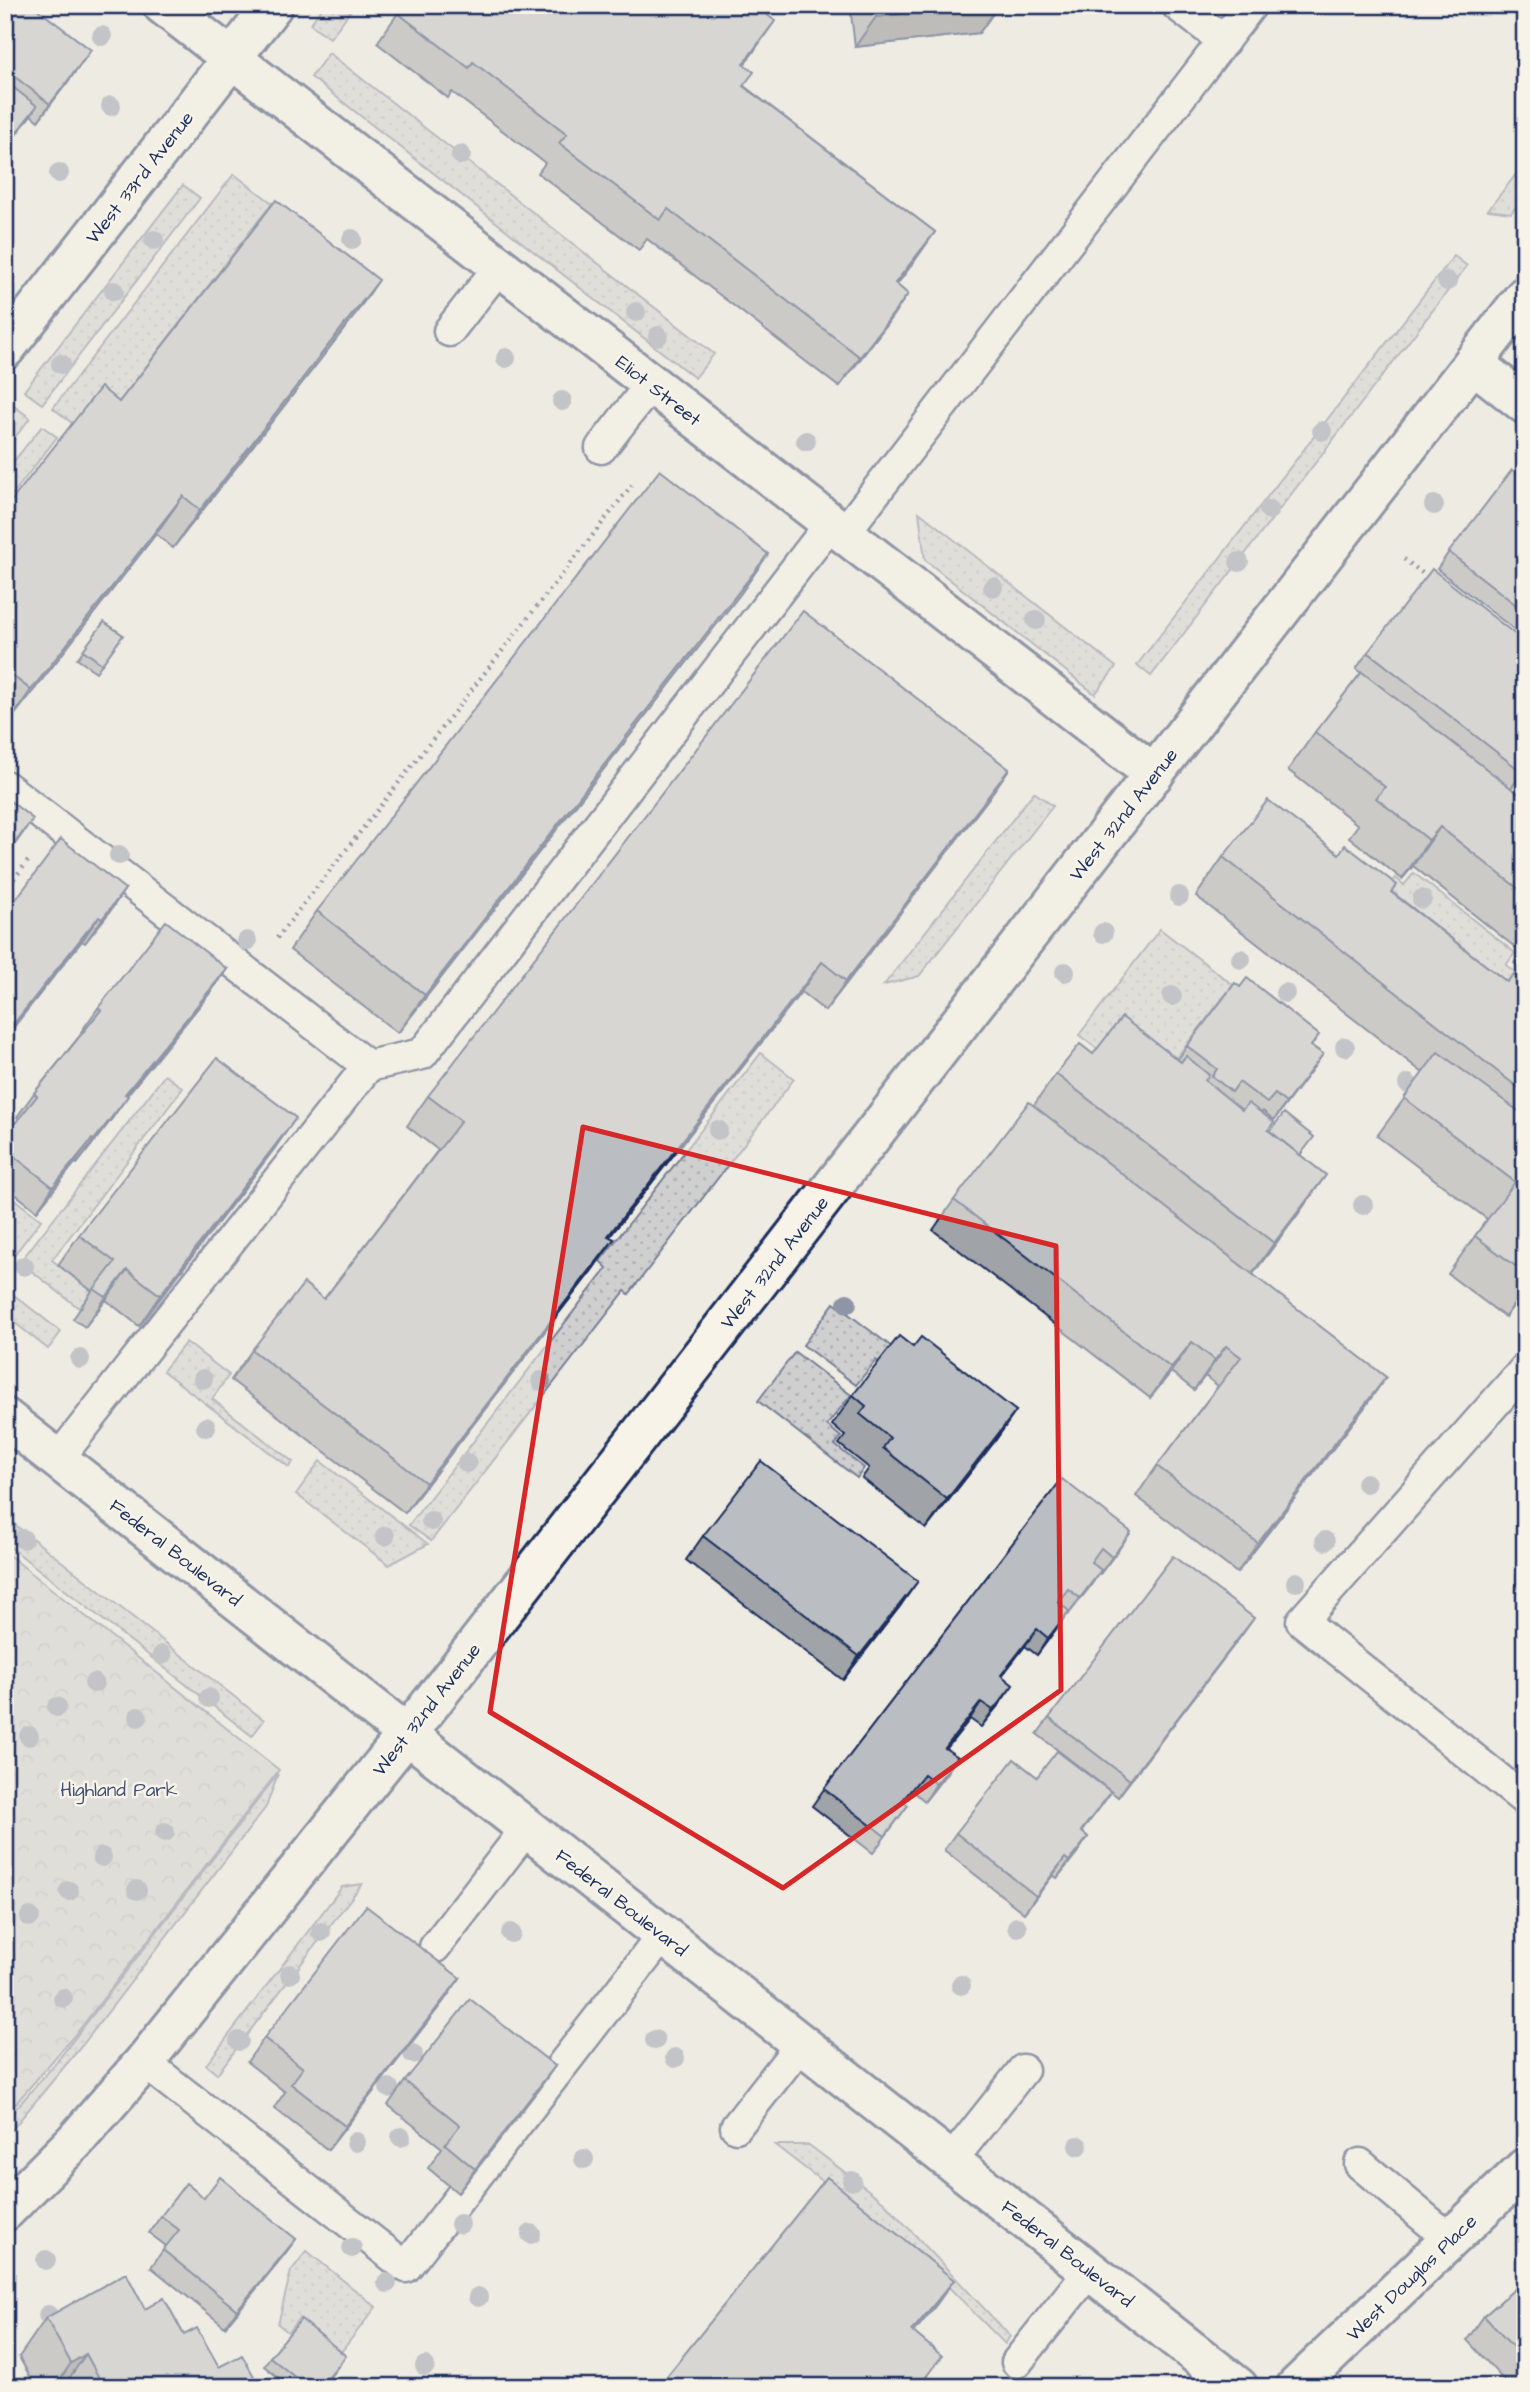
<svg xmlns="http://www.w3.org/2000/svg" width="1530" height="2392" viewBox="0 0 1530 2392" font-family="'Architects Daughter',sans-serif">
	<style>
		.grass { fill: url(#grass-dots); stroke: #757f96; stroke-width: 2 }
		.park { fill: url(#park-crowns); stroke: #757f96; stroke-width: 2 }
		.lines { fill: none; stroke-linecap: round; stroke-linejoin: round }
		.lane-casing { stroke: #1b2f5e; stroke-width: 35 }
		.street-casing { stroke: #1b2f5e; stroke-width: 44 }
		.secondary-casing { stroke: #1b2f5e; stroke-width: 44 }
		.primary-casing { stroke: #1b2f5e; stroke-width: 44 }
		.path { stroke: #1b2f5e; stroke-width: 4.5; stroke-dasharray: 2 5; stroke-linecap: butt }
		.lane { stroke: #f7f3e8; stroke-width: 30 }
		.street { stroke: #f7f3e8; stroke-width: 38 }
		.secondary { stroke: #f7f3e8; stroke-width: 38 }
		.primary { stroke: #f7f3e8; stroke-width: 38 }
		.tree { fill: #8e95a6 }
		.wall { fill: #a0a3a7; stroke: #1b2f5e; stroke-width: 2 }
		.shaded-wall { fill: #828488; stroke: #1b2f5e; stroke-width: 2 }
		.building { fill: #babdc2; stroke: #1b2f5e; stroke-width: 2 }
		.marked { fill: none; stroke: #d62828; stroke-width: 5; stroke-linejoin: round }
		.labels { text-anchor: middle; stroke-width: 5; stroke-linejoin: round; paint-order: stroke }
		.street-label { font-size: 19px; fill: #1b2f5e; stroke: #f7f3e8 }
		.park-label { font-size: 19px; fill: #3f4f75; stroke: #f7f3e8 }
	</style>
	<defs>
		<pattern id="grass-dots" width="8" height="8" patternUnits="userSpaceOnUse" patternTransform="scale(1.75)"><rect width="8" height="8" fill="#cfcfcf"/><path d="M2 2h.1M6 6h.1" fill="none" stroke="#b1b2b4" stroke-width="1.8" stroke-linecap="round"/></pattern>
		<pattern id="park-crowns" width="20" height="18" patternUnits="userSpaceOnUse" patternTransform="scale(1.75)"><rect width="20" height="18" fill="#cfcfcf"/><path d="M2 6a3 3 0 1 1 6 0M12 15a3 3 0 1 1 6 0" fill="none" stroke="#b1b2b4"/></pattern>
	</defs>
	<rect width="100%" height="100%" fill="#eeebe2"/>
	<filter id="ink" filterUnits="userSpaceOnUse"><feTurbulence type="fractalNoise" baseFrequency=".0143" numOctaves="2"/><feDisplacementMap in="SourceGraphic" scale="14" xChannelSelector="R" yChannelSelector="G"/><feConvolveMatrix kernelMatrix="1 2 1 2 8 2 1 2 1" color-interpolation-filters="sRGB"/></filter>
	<g filter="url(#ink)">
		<!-- grass -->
		<g class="grass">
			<path d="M325,5H355L330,38L310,24Z"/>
			<path d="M329,53L714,354L695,378L311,77Z"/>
			<path d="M1525,163V196L1511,213L1488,210Z"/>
			<path d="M234,174L272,203L91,438L53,408Z"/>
			<path d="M183,185L200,198L42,404L24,391Z"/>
			<path d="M1454,256L1467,266L1151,676L1137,665Z"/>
			<path d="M13,405L30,418L5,450V416Z"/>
			<path d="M42,426L57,437L5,504V472Z"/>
			<path d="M919,512L1116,667L1095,694L925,560Z"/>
			<path d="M1034,792L1053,806L919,976L884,985Z"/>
			<path d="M1414,873L1515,953L1506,965L1525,980V1012L1370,910L1396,878L1404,885Z"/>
			<path d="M1160,929L1233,985L1151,1090L1079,1035Z"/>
			<path d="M761,1053L794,1079L629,1294L625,1291L431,1541L409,1525L607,1268L600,1261Z"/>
			<path d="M165,1075L183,1088L52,1260L92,1291L79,1308L20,1262Z"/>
			<path d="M5,1192L41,1220L8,1263L5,1261Z"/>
			<path d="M5,1288L61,1332L48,1349L5,1315Z"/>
			<path d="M834,1303L934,1379L890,1370L876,1360L856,1385L803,1345Z"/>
			<path d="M186,1342L229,1375L212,1399L293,1462L289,1467L163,1371Z"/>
			<path d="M795,1352L851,1395L827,1425L841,1437L835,1445L864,1468L857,1478L758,1401Z"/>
			<path d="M320,1461L428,1544L389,1565L296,1494Z"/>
			<path d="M5,1517L264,1720L252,1736L5,1543Z"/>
			<path d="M278,1774L266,1807L84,2043L5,2138V2121L54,2065Z"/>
			<path d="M362,1884L217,2074L206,2065L342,1887Z"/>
			<path d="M775,2145H809L884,2202L1010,2336L1005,2344L916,2254Z"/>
			<path d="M307,2251L376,2307L341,2352L299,2318L288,2332L278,2324L291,2271Z"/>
		</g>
		<!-- park -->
		<path class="park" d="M5,1552L279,1770L79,2030L5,2116Z"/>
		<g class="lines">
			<!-- lane casing -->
			<g class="lane-casing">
				<g id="lane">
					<path d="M1177,5L1224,41"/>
					<path d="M449,331L500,266"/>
					<path d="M601,448L651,384"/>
					<path d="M844,533L1251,5"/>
					<path d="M5,786L368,1066"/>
					<path d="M1525,1369L1302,1621L1525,1800"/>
					<path d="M58,1459L368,1066L422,1054L831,523"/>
					<path d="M435,1947L527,1828"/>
					<path d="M144,2062L406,2267L663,1935"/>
					<path d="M736,2127L801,2044"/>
					<path d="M951,2161L1023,2070"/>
					<path d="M1360,2164L1450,2239"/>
					<path d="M1017,2362L1090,2270"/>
				</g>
			</g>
			<!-- street casing -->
			<g class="street-casing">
				<g id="street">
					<path d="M163,5L1154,774"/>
					<path d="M5,349L273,5"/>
					<path d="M1473,363L1525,404"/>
					<path d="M5,2211L75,2141L144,2062L407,1734"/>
					<path d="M1296,2387L1525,2168"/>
				</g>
			</g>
			<!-- secondary casing -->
			<g class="secondary-casing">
				<path id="secondary" d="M407,1734L1525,296"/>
			</g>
			<!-- primary casing -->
			<g class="primary-casing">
				<path id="primary" d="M5,1418L1238,2387"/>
			</g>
			<!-- path -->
			<g class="path">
				<path d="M1404,559L1430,579"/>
				<path d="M5,890L28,861"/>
				<path d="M277,938L632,485"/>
			</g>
			<!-- lane -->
			<use href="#lane" class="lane"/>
			<!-- street -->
			<use href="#street" class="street"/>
			<!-- secondary -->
			<use href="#secondary" class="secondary"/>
			<!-- primary -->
			<use href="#primary" class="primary"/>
		</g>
		<!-- trees -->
		<g class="tree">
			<circle cx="102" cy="36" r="10"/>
			<circle cx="111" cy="106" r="10"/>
			<circle cx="461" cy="155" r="10"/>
			<circle cx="59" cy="173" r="10"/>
			<circle cx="352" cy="239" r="10"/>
			<circle cx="154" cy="240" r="10"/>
			<circle cx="1447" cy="281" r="10"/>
			<circle cx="114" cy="291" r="10"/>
			<circle cx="636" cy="312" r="10"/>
			<circle cx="658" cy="336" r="10"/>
			<circle cx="506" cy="358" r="10"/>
			<circle cx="61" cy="364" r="10"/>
			<circle cx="562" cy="401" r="10"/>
			<circle cx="1322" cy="431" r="10"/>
			<circle cx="806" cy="441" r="10"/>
			<circle cx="1434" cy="505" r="10"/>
			<circle cx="1269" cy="510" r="10"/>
			<circle cx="1239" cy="562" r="10"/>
			<circle cx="993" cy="587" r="10"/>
			<circle cx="1036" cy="620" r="10"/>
			<circle cx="119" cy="855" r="10"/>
			<circle cx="1179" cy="896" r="10"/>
			<circle cx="1422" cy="899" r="10"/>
			<circle cx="1103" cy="933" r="10"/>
			<circle cx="247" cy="941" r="10"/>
			<circle cx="1241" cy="959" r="10"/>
			<circle cx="1065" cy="972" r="10"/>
			<circle cx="1285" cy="993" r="10"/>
			<circle cx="1172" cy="996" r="10"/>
			<circle cx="1345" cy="1047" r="10"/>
			<circle cx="1408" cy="1084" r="10"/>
			<circle cx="718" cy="1130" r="10"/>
			<circle cx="1363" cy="1205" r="10"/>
			<circle cx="24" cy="1266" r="10"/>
			<circle cx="847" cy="1303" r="10"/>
			<circle cx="80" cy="1359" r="10"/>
			<circle cx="203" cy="1379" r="10"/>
			<circle cx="541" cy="1381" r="10"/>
			<circle cx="206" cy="1427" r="10"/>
			<circle cx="467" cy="1463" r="10"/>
			<circle cx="1366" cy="1483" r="10"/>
			<circle cx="431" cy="1521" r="10"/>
			<circle cx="385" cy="1536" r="10"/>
			<circle cx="23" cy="1539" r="10"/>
			<circle cx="1325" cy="1541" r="10"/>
			<circle cx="1296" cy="1582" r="10"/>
			<circle cx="162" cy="1655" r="10"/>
			<circle cx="94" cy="1683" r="10"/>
			<circle cx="209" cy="1698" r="10"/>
			<circle cx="57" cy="1707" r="10"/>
			<circle cx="138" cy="1717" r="10"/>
			<circle cx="29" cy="1736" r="10"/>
			<circle cx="165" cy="1832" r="10"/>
			<circle cx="102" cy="1857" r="10"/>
			<circle cx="137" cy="1890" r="10"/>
			<circle cx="69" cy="1891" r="10"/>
			<circle cx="30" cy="1917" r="10"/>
			<circle cx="1017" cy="1927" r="10"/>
			<circle cx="321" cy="1932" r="10"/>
			<circle cx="511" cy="1933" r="10"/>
			<circle cx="290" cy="1974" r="10"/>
			<circle cx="961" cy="1985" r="10"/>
			<circle cx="63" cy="1998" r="10"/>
			<circle cx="655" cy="2040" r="10"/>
			<circle cx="239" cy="2041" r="10"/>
			<circle cx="413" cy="2054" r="10"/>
			<circle cx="675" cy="2058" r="10"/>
			<circle cx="389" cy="2088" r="10"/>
			<circle cx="401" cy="2137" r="10"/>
			<circle cx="356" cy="2142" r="10"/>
			<circle cx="1078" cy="2146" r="10"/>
			<circle cx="584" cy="2159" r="10"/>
			<circle cx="852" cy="2181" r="10"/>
			<circle cx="460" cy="2224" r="10"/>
			<circle cx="531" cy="2234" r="10"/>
			<circle cx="352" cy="2248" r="10"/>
			<circle cx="46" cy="2260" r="10"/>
			<circle cx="387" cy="2283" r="10"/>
			<circle cx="478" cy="2297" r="10"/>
			<circle cx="48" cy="2315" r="10"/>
			<circle cx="425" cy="2366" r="10"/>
		</g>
		<!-- wall -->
		<g class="wall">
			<path d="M5,5L79,67L38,121L31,115L5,149Z"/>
			<path d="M850,5H999L979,33L855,47Z"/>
			<path d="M398,13L754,51L744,65V86L935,232L897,285L887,324L839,387L647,239L639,250L538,173L545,163L452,92L448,98L377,43Z"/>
			<path d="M352,319L173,548L156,534L5,727V509L119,402Z"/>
			<path d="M1525,480V638L1437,569L1449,552Z"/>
			<path d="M768,554L741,593L398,1033L290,950L317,911Z"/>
			<path d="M104,622L123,635L96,672L77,659Z"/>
			<path d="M1368,652L1525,770L1511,788L1525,799V971L1514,963L1521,952L1413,866L1402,879L1349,837L1358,825L1288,770L1315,732L1361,673L1356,669Z"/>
			<path d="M1009,769L988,799L825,1011L801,992L609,1237L614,1239L593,1269L405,1513L231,1380L252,1350L324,1299L438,1150L407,1126L428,1096Z"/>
			<path d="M1339,854L1392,892L1507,982L1525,983V1290L1505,1317L1448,1274L1487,1219L1377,1136L1423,1073L1196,896L1223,857Z"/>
			<path d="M125,889L85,943L82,941L70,955L5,1038V914Z"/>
			<path d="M227,969L210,993L127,1095L111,1120L77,1164L75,1163L37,1211L5,1186V1136L19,1119L17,1117L34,1093L82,1033L81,1032L98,1008Z"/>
			<path d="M1187,1046H1312L1323,1054L1274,1120L1263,1111L1261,1113L1269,1130L1301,1155L1299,1213L1253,1274L1365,1407L1237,1573L1136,1496L1157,1466L1218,1386L1205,1376L1194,1390L1171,1372L1150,1398L933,1230L954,1200L1034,1105L1056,1074L1093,1054L1178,1059Z"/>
			<path d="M275,1148L139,1326L106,1300L85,1327L73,1319L92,1291L58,1265L79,1235Z"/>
			<path d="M913,1347L1016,1411L995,1441L926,1529L862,1478L869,1468L839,1444L845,1436L832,1425L853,1395Z"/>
			<path d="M1062,1479L1119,1549L1100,1574L1099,1573L1068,1615L1067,1614L1037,1655L1025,1646L1002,1676L1001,1702L981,1727L970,1719L946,1748V1774L925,1801L912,1791L903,1802L908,1805L873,1853L812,1806L824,1789Z"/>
			<path d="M703,1536L901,1605L843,1680L686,1560Z"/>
			<path d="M1254,1618L1118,1797L1037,1734L1049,1718Z"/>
			<path d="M1037,1777L1111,1792L1082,1831L1088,1837L1077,1853L1057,1878L1053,1875L1024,1913L944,1850L956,1833Z"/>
			<path d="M460,1978L443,2002L328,2150L274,2108L285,2092L247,2062L264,2038Z"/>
			<path d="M555,2066L538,2090L458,2193L428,2168L442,2148L388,2105L405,2081Z"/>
			<path d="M204,2198L296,2239L284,2255L225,2327L151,2267L166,2246L149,2233L161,2216Z"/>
			<path d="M1525,2280V2387H1510L1467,2340L1484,2316Z"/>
			<path d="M145,2309L184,2335L219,2367L260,2387H36L19,2357L46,2318Z"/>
			<path d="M270,2357L340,2364L322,2387H290L264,2366Z"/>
		</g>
		<!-- shaded-wall -->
		<g class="shaded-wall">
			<path d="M980,5H999L979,33L855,47L876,17Z"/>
			<path d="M775,21L754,51L722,94L743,64Z"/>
			<path d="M91,50L79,67L38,121L50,104Z"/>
			<path d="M37,106L25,123L5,149V147Z"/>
			<path d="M935,232L914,262L874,313L895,283Z"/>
			<path d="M379,280L352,319L173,548L200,510Z"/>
			<path d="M908,294L887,324L839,387L860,357Z"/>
			<path d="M183,496L156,534L5,727L31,690Z"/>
			<path d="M768,554L741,593L398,1033L425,995Z"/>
			<path d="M1009,769L988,799L825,1011L846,981Z"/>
			<path d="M33,819L16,843L5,857V855Z"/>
			<path d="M1440,827L1413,866L1402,879L1429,840Z"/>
			<path d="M125,889L109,913L85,943L102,919Z"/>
			<path d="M99,917L82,941L5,1038V1035Z"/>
			<path d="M822,962L801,992L587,1266L608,1236Z"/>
			<path d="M227,969L210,993L108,1118L125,1094Z"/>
			<path d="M1323,1054L1311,1071L1274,1120L1286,1103Z"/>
			<path d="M128,1096L111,1120L77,1164L94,1140Z"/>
			<path d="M296,1118L275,1148L139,1326L160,1295Z"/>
			<path d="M92,1139L75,1163L37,1211L53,1187Z"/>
			<path d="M1326,1175L1299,1213L1247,1281L1274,1243Z"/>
			<path d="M614,1239L593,1269L405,1513L426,1483Z"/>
			<path d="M127,1270L106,1300L85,1327L106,1297Z"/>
			<path d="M1525,1288V1290L1505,1317Z"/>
			<path d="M1192,1342L1171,1372L1150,1398L1171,1368Z"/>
			<path d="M1226,1346L1205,1376L1194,1390L1215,1360Z"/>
			<path d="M1386,1377L1365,1407L1237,1573L1258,1543Z"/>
			<path d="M1016,1411L995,1441L926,1529L947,1499Z"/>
			<path d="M1131,1532L1119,1549L1100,1574L1112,1557Z"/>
			<path d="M1101,1570L1090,1587L1068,1615L1080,1598Z"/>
			<path d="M918,1581L901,1605L843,1680L859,1656Z"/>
			<path d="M1069,1611L1057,1628L1037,1655L1048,1638Z"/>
			<path d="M1254,1618L1242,1635L1118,1797L1130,1780Z"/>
			<path d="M1037,1629L1025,1646L989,1692L1001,1675Z"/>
			<path d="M1013,1685L1001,1702L981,1727L993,1710Z"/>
			<path d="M981,1702L970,1719L934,1765L945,1748Z"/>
			<path d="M958,1757L946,1774L925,1801L936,1784Z"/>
			<path d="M1111,1792L1099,1809L1069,1848L1081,1831Z"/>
			<path d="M1088,1837L1077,1853L1057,1878L1069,1861Z"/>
			<path d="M1065,1858L1053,1875L1024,1913L1036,1896Z"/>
			<path d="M460,1978L443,2002L328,2150L345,2126Z"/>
			<path d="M555,2066L538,2090L458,2193L475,2169Z"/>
			<path d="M296,2239L284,2255L225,2327L237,2310Z"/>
			<path d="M954,2280L937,2304L896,2355L912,2331Z"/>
			<path d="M86,2354L63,2387H55L71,2363Z"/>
			<path d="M942,2356L920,2387H918Z"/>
		</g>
		<!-- building -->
		<g class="building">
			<path d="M5,5H32L91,50L50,104L5,69Z"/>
			<path d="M404,5H755L775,21L743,64L754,72L743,86L935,232L895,283L908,294L860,357L668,209L660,220L559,143L567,134L473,62L469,68L398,13Z"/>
			<path d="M875,5H980L876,17Z"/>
			<path d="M5,81L37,106L5,147Z"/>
			<path d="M276,200L379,280L200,510L183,496L31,690L5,670V509L101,387L119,402Z"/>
			<path d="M660,470L768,554L425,995L317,911Z"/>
			<path d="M1512,470L1525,480V612L1449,552Z"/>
			<path d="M1432,569L1525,642V769L1522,772L1368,652Z"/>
			<path d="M803,611L1009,769L846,981L822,962L608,1236L614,1239L426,1483L252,1350L304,1283L324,1299L461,1121L428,1096Z"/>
			<path d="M104,622L123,635L102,664L83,650Z"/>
			<path d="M1362,672L1525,799V894L1440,827L1429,840L1376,798L1385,787L1315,732Z"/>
			<path d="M5,797L33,819L5,855Z"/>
			<path d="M1268,800L1339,854L1345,845L1397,885L1391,892L1507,982L1514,974L1525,983V1093L1223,857Z"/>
			<path d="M61,839L125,889L102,919L99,917L87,931L5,1035V914Z"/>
			<path d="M166,921L227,969L125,1094L128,1096L94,1140L92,1139L53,1187L5,1149V1136L37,1096L34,1093L101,1010L98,1008Z"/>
			<path d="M1247,978L1319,1035L1311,1046L1323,1054L1286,1103L1275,1094L1267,1103L1239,1082L1232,1092L1212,1076L1217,1069L1187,1046L1235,983L1240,987Z"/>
			<path d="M1122,1017L1181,1062L1186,1056L1209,1075L1205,1080L1242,1110L1248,1103L1274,1122L1268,1130L1326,1175L1274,1243L1056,1074L1080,1044L1093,1054Z"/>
			<path d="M1438,1052L1525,1116V1273L1475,1236L1515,1182L1404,1098Z"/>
			<path d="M217,1058L296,1118L160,1295L127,1270L106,1297L94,1289L115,1262L79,1235Z"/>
			<path d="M1029,1102L1386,1377L1258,1543L1157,1466L1241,1357L1226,1346L1215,1360L1192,1342L1171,1368L954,1200Z"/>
			<path d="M1284,1113L1314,1137L1300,1155L1270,1131Z"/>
			<path d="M899,1336L913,1347L921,1337L1016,1411L947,1499L883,1448L890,1438L860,1414L866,1406L853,1395Z"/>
			<path d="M761,1461L918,1581L859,1656L703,1536Z"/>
			<path d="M1062,1479L1131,1532L1112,1557L1101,1548L1091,1562L1101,1570L1080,1598L1068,1589L1058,1602L1069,1611L1048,1638L1037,1629L1001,1675L1013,1685L993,1710L981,1702L945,1748L958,1757L936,1784L924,1774L902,1801L908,1805L885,1836L824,1789Z"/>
			<path d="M1173,1556L1254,1618L1130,1780L1049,1718Z"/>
			<path d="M1057,1751L1111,1792L1081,1831L1088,1837L1069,1861L1065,1858L1036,1896L956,1833L1014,1759L1037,1777Z"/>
			<path d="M366,1906L460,1978L345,2126L291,2084L303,2068L264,2038Z"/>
			<path d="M470,1999L555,2066L475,2169L445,2144L460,2125L405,2081Z"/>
			<path d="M220,2177L296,2239L237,2310L163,2250L179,2230L161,2216L186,2183L204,2198Z"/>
			<path d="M827,2177L954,2280L912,2331L942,2356L918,2387H658Z"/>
			<path d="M126,2273L145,2309L164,2298L184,2335L197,2328L219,2367L242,2355L260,2387H126L123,2381L113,2387H104L86,2354L71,2363L46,2318Z"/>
			<path d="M1525,2280V2360L1484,2316Z"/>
			<path d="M301,2319L346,2356L321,2387H307L270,2357Z"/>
			<path d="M277,2381L280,2387H267Z"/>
		</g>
	</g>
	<!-- marked area -->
	<path d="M0 0H1530V2392H0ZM583,1127L1056,1246L1061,1690L783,1888L490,1712Z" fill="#eeebe2" fill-opacity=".55" fill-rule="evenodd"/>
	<path class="marked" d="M583,1127L1056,1246L1061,1690L783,1888L490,1712Z"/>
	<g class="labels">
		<!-- street labels -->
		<g class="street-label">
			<text transform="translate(139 177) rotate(-52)" y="7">West 33rd Avenue</text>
			<text transform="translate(659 390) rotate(38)" y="7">Eliot Street</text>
			<text transform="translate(1123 814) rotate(-52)" y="7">West 32nd Avenue</text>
			<text transform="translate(774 1262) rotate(-52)" y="7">West 32nd Avenue</text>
			<text transform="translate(176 1552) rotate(38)" y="7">Federal Boulevard</text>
			<text transform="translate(426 1709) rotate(-52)" y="7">West 32nd Avenue</text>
			<text transform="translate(622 1902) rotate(38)" y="7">Federal Boulevard</text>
			<text transform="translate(1068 2253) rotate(38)" y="7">Federal Boulevard</text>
			<text transform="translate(1411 2277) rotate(-44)" y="7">West Douglas Place</text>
		</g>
		<!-- park labels -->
		<g class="park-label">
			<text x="119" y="1796">Highland Park</text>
		</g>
	</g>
	<!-- margin -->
	<rect width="1530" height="2392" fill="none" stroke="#f7f3e8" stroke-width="28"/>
	<rect x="14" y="14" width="1502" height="2364" fill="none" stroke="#1b2f5e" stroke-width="2.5" filter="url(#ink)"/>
</svg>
